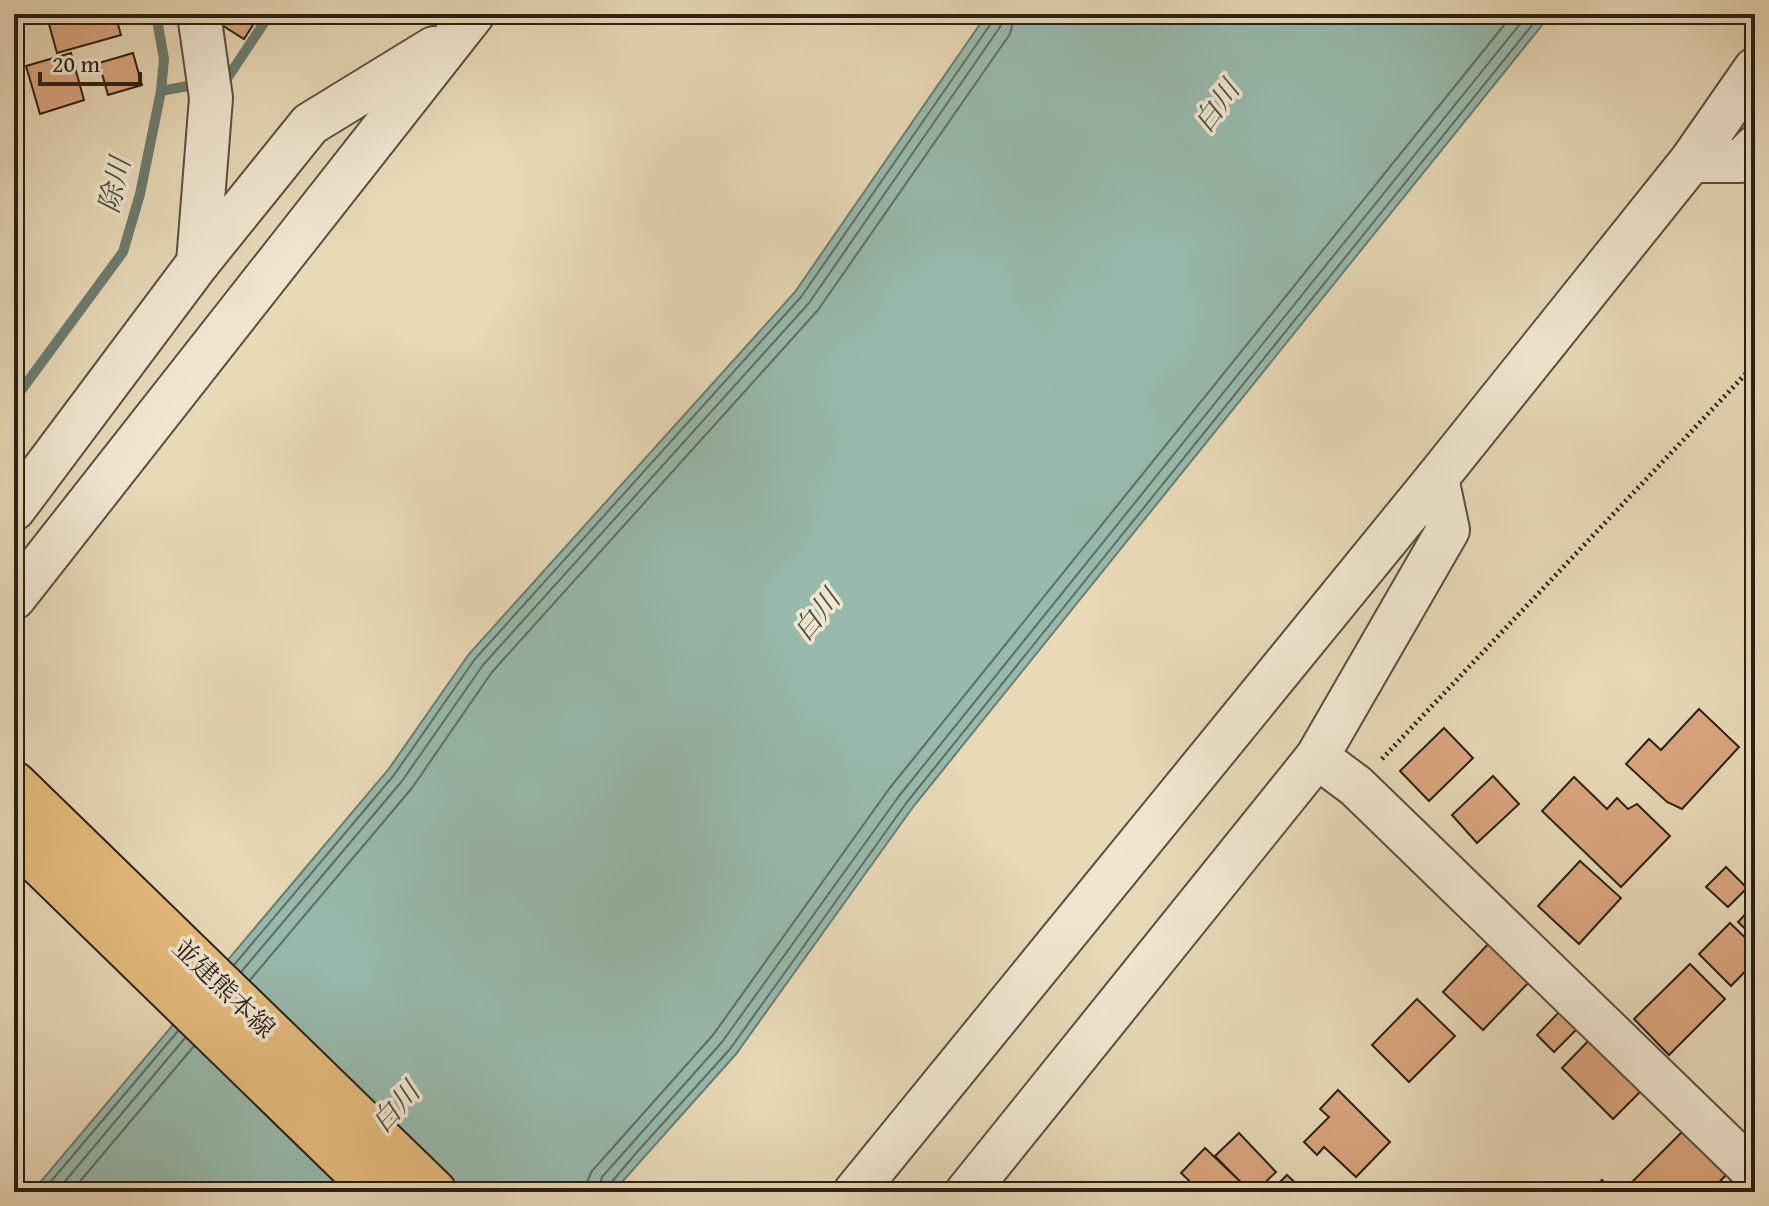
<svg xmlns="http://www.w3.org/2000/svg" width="1769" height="1206" viewBox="0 0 1769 1206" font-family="'Gentium Book Plus','Noto Serif JP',serif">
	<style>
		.water { fill: #97baad; stroke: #6b7d71; stroke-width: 2 }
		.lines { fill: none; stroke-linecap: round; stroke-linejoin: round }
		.shore { stroke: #606e62; stroke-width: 2 }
		.stream { stroke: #6b7d71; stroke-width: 10 }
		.building { fill: #dba67e; stroke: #2a2118; stroke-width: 2 }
		.minor-casing { stroke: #5a4f40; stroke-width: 46 }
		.major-casing { stroke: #2a2118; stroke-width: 48 }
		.path { stroke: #2a2118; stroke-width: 5; stroke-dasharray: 2 4; stroke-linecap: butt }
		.minor { stroke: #f0e6d0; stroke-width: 42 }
		.major { stroke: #e4bc7c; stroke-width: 44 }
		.labels { text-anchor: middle; stroke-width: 7; stroke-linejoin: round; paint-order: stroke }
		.street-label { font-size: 26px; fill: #2a2118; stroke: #f0e6d0 }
		.water-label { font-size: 28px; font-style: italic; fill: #4b4f45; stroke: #f0e6d0 }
	</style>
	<rect width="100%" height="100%" fill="#e8d9b7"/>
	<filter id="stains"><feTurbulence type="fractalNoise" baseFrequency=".0025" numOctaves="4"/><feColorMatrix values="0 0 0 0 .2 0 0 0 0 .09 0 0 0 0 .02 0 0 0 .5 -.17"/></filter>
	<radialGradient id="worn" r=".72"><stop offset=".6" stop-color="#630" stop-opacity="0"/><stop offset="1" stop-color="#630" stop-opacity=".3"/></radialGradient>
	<!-- water -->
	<path class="water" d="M987,14H1551L913,807L736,1054L613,1192H32L388,770L469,654L795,292Z"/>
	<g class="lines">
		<!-- shore -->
		<g class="shore">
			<path d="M234,965L394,775L475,659L801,297L992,22L993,14"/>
			<path d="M241,972L402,781L483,665L809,303L1000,27L1003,14"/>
			<path d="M250,980L412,788L492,672L818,310L1010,34L1015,14"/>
			<path d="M42,1192L178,1031"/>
			<path d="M56,1192L185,1038"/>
			<path d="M71,1192L194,1046"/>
			<path d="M586,1192L587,1182L592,1171L713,1035L889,789L1513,14"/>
			<path d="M598,1192L602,1177L722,1042L899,796L1528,14"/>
			<path d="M608,1192L610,1184L637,1152L730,1049L907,802L1541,14"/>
		</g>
		<!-- stream -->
		<g class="stream">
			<path d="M218,81L226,80L270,14"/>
			<path d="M161,91L198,84"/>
			<path d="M14,400L123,252L140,194L161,91L164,59L156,14"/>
		</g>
	</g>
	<!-- building -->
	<g class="building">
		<path d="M57,14H115L121,35L57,53L47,17Z"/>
		<path d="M222,14H260L244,39L217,22Z"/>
		<path d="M71,53L84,100L40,114L26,66Z"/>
		<path d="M133,53L142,85L108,95L99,63Z"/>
		<path d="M1699,709L1739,747L1682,809L1667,802L1626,764L1649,739L1661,750Z"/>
		<path d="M1444,728L1473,758L1429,801L1400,771Z"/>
		<path d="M1493,776L1519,804L1477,843L1452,815Z"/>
		<path d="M1574,777L1607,809L1617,798L1628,809L1637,804L1670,836L1621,887L1542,811Z"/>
		<path d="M1580,861L1621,898L1579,944L1538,906Z"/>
		<path d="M1726,867L1747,888L1728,907L1706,887Z"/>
		<path d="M1755,904V938L1738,922Z"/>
		<path d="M1730,923L1755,947V961L1731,986L1699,954Z"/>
		<path d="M1492,940L1532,979L1483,1030L1443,992Z"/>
		<path d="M1690,964L1725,999L1669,1055L1634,1019Z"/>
		<path d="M1417,999L1455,1036L1409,1082L1372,1045Z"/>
		<path d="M1564,1007L1581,1025L1554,1052L1537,1035Z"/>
		<path d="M1596,1033L1647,1085L1613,1119L1562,1068Z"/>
		<path d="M1338,1090L1390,1142L1356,1177L1324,1147L1317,1155L1304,1142L1329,1117L1320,1109Z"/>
		<path d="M1683,1131L1727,1174L1710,1192H1640L1631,1183Z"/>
		<path d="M1239,1133L1276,1172L1255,1192H1250L1215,1156Z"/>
		<path d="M1205,1148L1247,1188L1243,1192H1201L1181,1173Z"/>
		<path d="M1287,1175L1305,1192H1270Z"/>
		<path d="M1602,1180L1614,1192H1589Z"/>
	</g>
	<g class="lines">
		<!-- minor casing -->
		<g class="minor-casing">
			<g id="minor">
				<path d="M1691,161H1741L1755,147"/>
				<path d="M198,263L211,98L199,14"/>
				<path d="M14,509L198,263L310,124L434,48"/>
				<path d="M14,598L473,14"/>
				<path d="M1317,757L1356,786L1755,1173"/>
				<path d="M855,1192L1437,478L1691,161L1755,69"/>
				<path d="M967,1192L1317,757L1448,530L1437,478"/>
			</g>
		</g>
		<!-- major casing -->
		<g class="major-casing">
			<g id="major">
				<path d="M14,784L434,1192"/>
				<path d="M14,838L378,1192"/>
			</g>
		</g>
		<!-- path -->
		<path class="path" d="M1382,759L1755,364"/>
		<!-- minor -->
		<use href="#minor" class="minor"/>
		<!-- major -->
		<use href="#major" class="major"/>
	</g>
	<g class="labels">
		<!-- street labels -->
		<g class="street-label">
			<text transform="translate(224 988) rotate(44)" y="9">並建熊本線</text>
		</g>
		<!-- water labels -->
		<g class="water-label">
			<text transform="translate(1216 106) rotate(-54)" y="10">白川</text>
			<text transform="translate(114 185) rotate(-77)" y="10">除川</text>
			<text transform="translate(816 615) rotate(-51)" y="10">白川</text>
			<text transform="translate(395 1107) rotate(-48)" y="10">白川</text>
		</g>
	</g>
	<!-- margin -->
	<rect width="1769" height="1206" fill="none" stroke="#e8d9b7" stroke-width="48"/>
	<rect x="16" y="16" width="1737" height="1174" fill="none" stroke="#2a2118" stroke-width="4"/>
	<rect x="24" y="24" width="1721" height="1158" fill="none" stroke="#2a2118" stroke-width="2"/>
	<!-- scale -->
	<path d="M40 72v12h100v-12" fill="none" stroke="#2a2118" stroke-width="4"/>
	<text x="52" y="72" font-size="24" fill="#2a2118" stroke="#f0e6d0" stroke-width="6" paint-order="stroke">20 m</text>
	<rect width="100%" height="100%" filter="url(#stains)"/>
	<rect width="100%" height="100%" fill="url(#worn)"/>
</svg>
